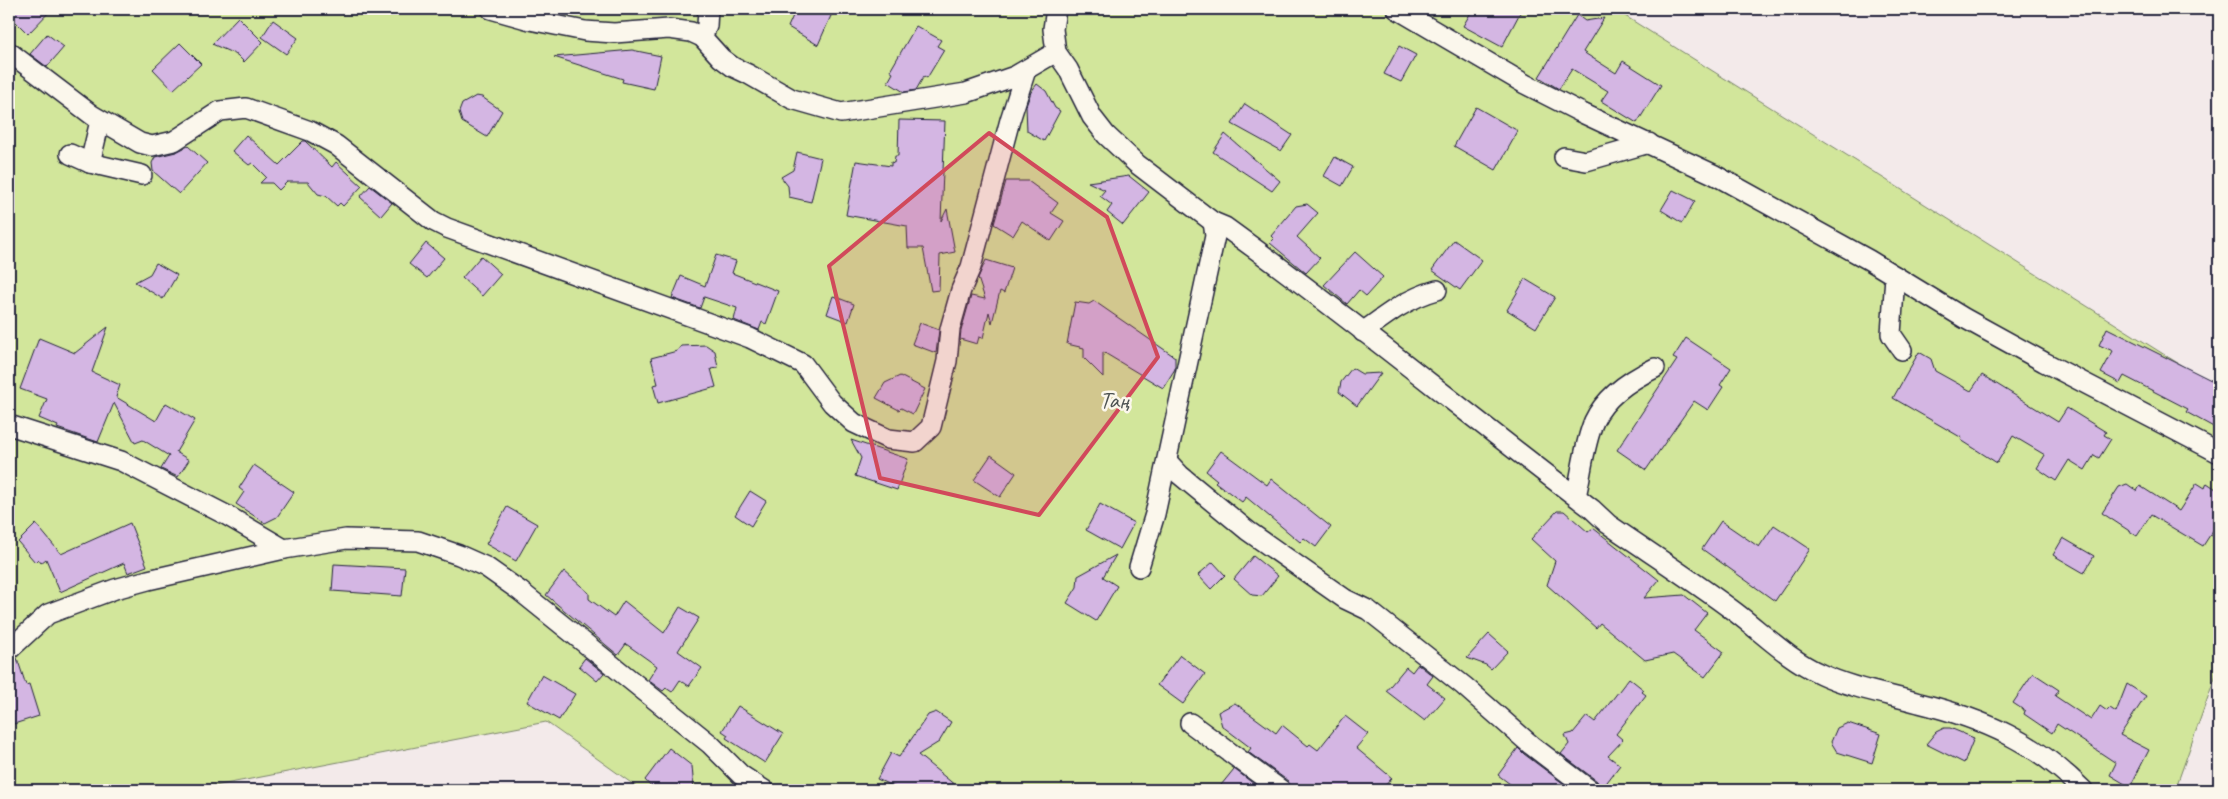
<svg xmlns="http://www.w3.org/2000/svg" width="2228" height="799" viewBox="0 0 2228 799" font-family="Caveat,sans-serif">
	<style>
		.green { fill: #d2e69b; stroke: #7a846b }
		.building { fill: #d4b6e3; stroke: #22223b }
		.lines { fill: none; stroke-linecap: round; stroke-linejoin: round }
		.minor-casing { stroke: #22223b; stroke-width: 22 }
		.minor { stroke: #fbf7ec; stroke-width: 19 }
		.marked { fill: #d1495b; fill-opacity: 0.2; stroke: #d1495b; stroke-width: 4; stroke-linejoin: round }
		.labels { text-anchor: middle; stroke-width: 5; stroke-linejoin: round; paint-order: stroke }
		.park-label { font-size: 24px; fill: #4e5353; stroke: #fbf7ec }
	</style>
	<rect width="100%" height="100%" fill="#f3eaea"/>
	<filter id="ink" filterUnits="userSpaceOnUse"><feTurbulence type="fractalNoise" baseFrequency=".02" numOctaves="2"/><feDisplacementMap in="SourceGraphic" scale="10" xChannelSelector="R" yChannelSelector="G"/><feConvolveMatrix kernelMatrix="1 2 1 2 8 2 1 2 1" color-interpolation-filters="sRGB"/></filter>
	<g filter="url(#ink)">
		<!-- green -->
		<path class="green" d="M9,9H1614L2219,389V666L2175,790H641L546,722L194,790H9Z"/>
		<!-- building -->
		<g class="building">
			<path d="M9,9H52L28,34L9,15Z"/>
			<path d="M796,9H834L818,45L788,27Z"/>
			<path d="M1473,9H1522L1502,47L1463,26Z"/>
			<path d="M1577,15L1585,21L1604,18L1583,52L1616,73L1623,61L1661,85L1637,123L1601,101L1608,91L1572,69L1559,89L1539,77Z"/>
			<path d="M238,17L263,42L244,62L237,55L212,44Z"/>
			<path d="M273,20L298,38L286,54L262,37Z"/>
			<path d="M916,26L941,40L937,46L944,50L927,78L924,76L916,90L904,92L888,82L893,73L890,71Z"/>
			<path d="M47,34L64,47L47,67L30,54Z"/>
			<path d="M180,43L201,64L173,90L153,69Z"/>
			<path d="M1399,46L1416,55L1401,82L1384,74Z"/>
			<path d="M632,50L661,56L654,89L622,82L623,79L554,57Z"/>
			<path d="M1037,84L1046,91L1055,108L1060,111L1044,141L1027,131L1026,106L1031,92Z"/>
			<path d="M476,96L482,97L502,111L487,137L462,122L459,112L462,104Z"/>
			<path d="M1245,104L1292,135L1281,151L1232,124Z"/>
			<path d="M1476,107L1518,131L1496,170L1454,146Z"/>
			<path d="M899,120L945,121L941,221L947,209L955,252L940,255L939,290L931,291L923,248H908L907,226L846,215L856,161L891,166V162L894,163L895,156H898Z"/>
			<path d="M1225,134L1280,181L1272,191L1213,152Z"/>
			<path d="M246,135L279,165L303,141H305L332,167L336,162L362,186L343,206L340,203L337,206L326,196L318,194L308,182H287L279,190L272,183H260L266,177L252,163L249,165L232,151Z"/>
			<path d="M188,146L207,163L179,194L153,171L152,163L155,157L176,152Z"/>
			<path d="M797,152L821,158L811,202L789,197L788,186L781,177L793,170Z"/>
			<path d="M1335,157L1353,167L1342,186L1324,176Z"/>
			<path d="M1129,176L1149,192L1123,225L1107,212L1112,205L1100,196L1105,190L1088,182Z"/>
			<path d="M1006,181H1028L1058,203L1051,213L1064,221L1051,241L1022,221L1013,236L994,224Z"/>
			<path d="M370,186L392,203L381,216L360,197Z"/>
			<path d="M1673,190L1695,201L1682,223L1661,210Z"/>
			<path d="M1307,204L1318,213L1297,237L1320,258L1306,273L1270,243L1274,239L1271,236L1296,206Z"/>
			<path d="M1454,240L1482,260L1460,290L1432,270Z"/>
			<path d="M426,243L444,258L427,278L409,264Z"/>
			<path d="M1355,252L1383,277L1366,296L1359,290L1347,304L1324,285Z"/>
			<path d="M716,255L736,261L732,273L778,291L766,324L762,322L759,330L734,320L737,308L704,297L700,308L672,298L681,276L705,286Z"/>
			<path d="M481,256L501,274L482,296L462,278Z"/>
			<path d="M986,260L1012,268L1004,293L1000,291L992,323L989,312L983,338L979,337L977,344L960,339L961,331L971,296L985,299L978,278Z"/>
			<path d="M156,263L177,275L163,299L135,282L150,274Z"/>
			<path d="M1525,279L1555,297L1536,328L1507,310Z"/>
			<path d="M833,296L854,304L848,322L827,314Z"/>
			<path d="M1094,301L1175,357V369L1163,388L1103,352V377L1084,358V348L1067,344L1075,302L1089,304Z"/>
			<path d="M920,323L939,330L936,353L912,344Z"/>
			<path d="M108,327L92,372L120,385L116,397L156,421L166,403L195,420L176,452L189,460L178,477L161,469L169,456L143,440L135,443L114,403L98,442L57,428L58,426L39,418L47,399L20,389L39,338L75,353Z"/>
			<path d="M2107,328L2219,384V430L2186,412L2188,409L2124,376L2120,383L2101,373L2113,351L2099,345Z"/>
			<path d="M1686,338L1731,368L1720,385L1723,387L1708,410L1694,401L1646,470L1617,450L1677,360L1673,358Z"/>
			<path d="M706,345L715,351L718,368L711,369L716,387L658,403L653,385L658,384L651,358L677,351L681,346Z"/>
			<path d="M1919,352L1931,359L1935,371L1971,391L1982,375L2058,422L2067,408L2106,432L2104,435L2111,439L2099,458L2094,455L2085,470L2069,460L2056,481L2037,468L2045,455L2013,436L1997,463L1961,440L1962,438L1893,398Z"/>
			<path d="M1352,368L1362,374L1381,373L1357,406L1339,392L1341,382Z"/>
			<path d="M900,376L925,389L913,414L901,408L899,410L876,398L885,383Z"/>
			<path d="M851,440L908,459L897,490L855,476L861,458Z"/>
			<path d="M1221,451L1267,485L1271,479L1331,527L1316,547L1304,538L1300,542L1246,497L1242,502L1215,482L1217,480L1206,471Z"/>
			<path d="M991,455L1016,473L1000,497L974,480Z"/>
			<path d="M254,465L294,492L277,517L265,523L236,504L244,492L239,488Z"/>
			<path d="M2197,483L2205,488L2207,483L2219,491V521L2203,546L2151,515L2137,536L2102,513L2119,487L2127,484L2137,491L2140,486L2179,511Z"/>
			<path d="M750,491L766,501L751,526L735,515Z"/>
			<path d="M1100,504L1134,523L1120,549L1086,530Z"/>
			<path d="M507,507L537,524L516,561L486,544Z"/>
			<path d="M1557,511H1564L1588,532L1593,528L1659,580L1644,598L1684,595L1707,613L1694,630L1724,652L1705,677L1673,654L1645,660L1600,623L1596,628L1547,585L1555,561L1531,539Z"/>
			<path d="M1721,521L1759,547L1774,525L1810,549L1775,601L1702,549Z"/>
			<path d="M130,523L147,566L128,573L124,563L60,592L46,559L41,563L38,559L35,562L18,542L36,524L61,554Z"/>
			<path d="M2063,538L2094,556L2084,573L2053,555Z"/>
			<path d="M1116,555L1103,577L1117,586L1096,621L1067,603L1077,587L1078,576Z"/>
			<path d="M1253,556L1278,576L1262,596L1252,595L1234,579Z"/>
			<path d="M1213,562L1225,575L1211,589L1198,575Z"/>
			<path d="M334,564L405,568L402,596L332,591Z"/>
			<path d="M564,571L589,593V599L614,617L624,601L664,633L680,607L699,618L678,651L702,668L689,686L680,680L672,692L666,688L663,691L648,680L657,666L626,644L618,655L546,595Z"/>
			<path d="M1489,634L1508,651L1491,669L1486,665L1467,658Z"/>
			<path d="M1180,655L1205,674L1183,704L1157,685Z"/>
			<path d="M17,658L26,685L29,684L39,716L14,724L9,708V661Z"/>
			<path d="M585,658L604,673L597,681L579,666Z"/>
			<path d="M1418,664L1433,676L1427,684L1445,698L1425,721L1386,691L1406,667L1412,672Z"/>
			<path d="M2033,673L2059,690L2055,696L2091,720L2100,706L2107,711L2110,708L2116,712L2127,684L2146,696L2120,735L2149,750L2130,787L2110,775L2116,763L2057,724L2052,733L2024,714L2025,711L2013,703Z"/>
			<path d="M542,675L575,694L559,720L527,702Z"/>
			<path d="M1629,678L1644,690L1642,692L1646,695L1616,734L1623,740L1608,756L1620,765L1601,790L1597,781L1561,754L1569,744L1565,735L1573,733L1587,716L1595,722Z"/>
			<path d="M1235,703L1276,733L1282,725L1308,746L1310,744L1318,750L1345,716L1368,734L1356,748L1392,778L1381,790H1292L1288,781L1248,752L1251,748L1222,726L1218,712Z"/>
			<path d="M738,706L783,734L765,763L726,738L728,735L722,731Z"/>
			<path d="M936,712L951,722L939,742L918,755L961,790H901L877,779L891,753L899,757L928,715Z"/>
			<path d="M1848,723L1881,734L1872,763L1837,752L1831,742L1837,728Z"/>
			<path d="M1944,728H1950L1974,738L1964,763L1926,744L1936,732Z"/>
			<path d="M669,748L692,766L694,790H654L645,780Z"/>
			<path d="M1518,748L1524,754L1572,790H1518L1498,775Z"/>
			<path d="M1234,769L1262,790H1217Z"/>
		</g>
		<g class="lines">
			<!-- minor casing -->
			<g class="minor-casing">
				<g id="minor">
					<path d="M491,9L530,20L585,31L614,33L669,29L691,32L702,37L721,58L733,67L748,74L792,99L841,113L966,93L1015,76L1056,52"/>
					<path d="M1056,9L1053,29L1056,52L1068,69L1092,117L1106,135L1137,164L1213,222L1225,227C1350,317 1469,416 1592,509L1608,524C1650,553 1694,581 1735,612C1764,634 1788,659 1821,674C1851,688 1887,694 1919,703C1984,719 2036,742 2083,790"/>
					<path d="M1397,9L1525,84L1580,112L1713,174L1869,260L1964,318L2044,362L2219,453"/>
					<path d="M702,37L707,26L708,9"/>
					<path d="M9,52L92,115L140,143L152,146L174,141L220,111L246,108L310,131L336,145L433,221L447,228L750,338L803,364L832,403L854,423L888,439L915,442L931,427L947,361L950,329L961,290L971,267L1010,120L1026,70"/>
					<path d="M70,154L90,163L142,175"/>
					<path d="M1564,157L1586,161L1649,143"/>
					<path d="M90,163L100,121"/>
					<path d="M1895,276L1891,334L1902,350"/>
					<path d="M1363,332C1387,314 1408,298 1437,290"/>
					<path d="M9,425L121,461L228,516L284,549"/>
					<path d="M1167,461L1180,475L1248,531L1345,599L1368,610L1464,686L1531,745L1590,790"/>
					<path d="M1576,496C1582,472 1584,444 1594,421C1605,397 1632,379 1655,368"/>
					<path d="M1139,567L1155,514L1215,236L1213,222"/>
					<path d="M9,650L48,614L115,589L148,580L284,549L346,539L418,541L459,555L486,567L520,591L710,744L741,775L764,790"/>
					<path d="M1190,723L1281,790"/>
				</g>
			</g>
			<!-- minor -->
			<use href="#minor" class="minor"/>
		</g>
	</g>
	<!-- marked area -->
	<path class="marked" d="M989,133L1107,217L1158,357L1039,515L880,478L829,266Z"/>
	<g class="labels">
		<!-- park labels -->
		<g class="park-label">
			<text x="1114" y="408">Таң</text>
		</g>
	</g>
	<!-- margin -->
	<rect width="2228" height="799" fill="none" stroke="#fbf7ec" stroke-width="30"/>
	<rect x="15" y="15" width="2198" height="769" fill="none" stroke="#22223b" stroke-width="2" filter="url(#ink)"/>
</svg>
